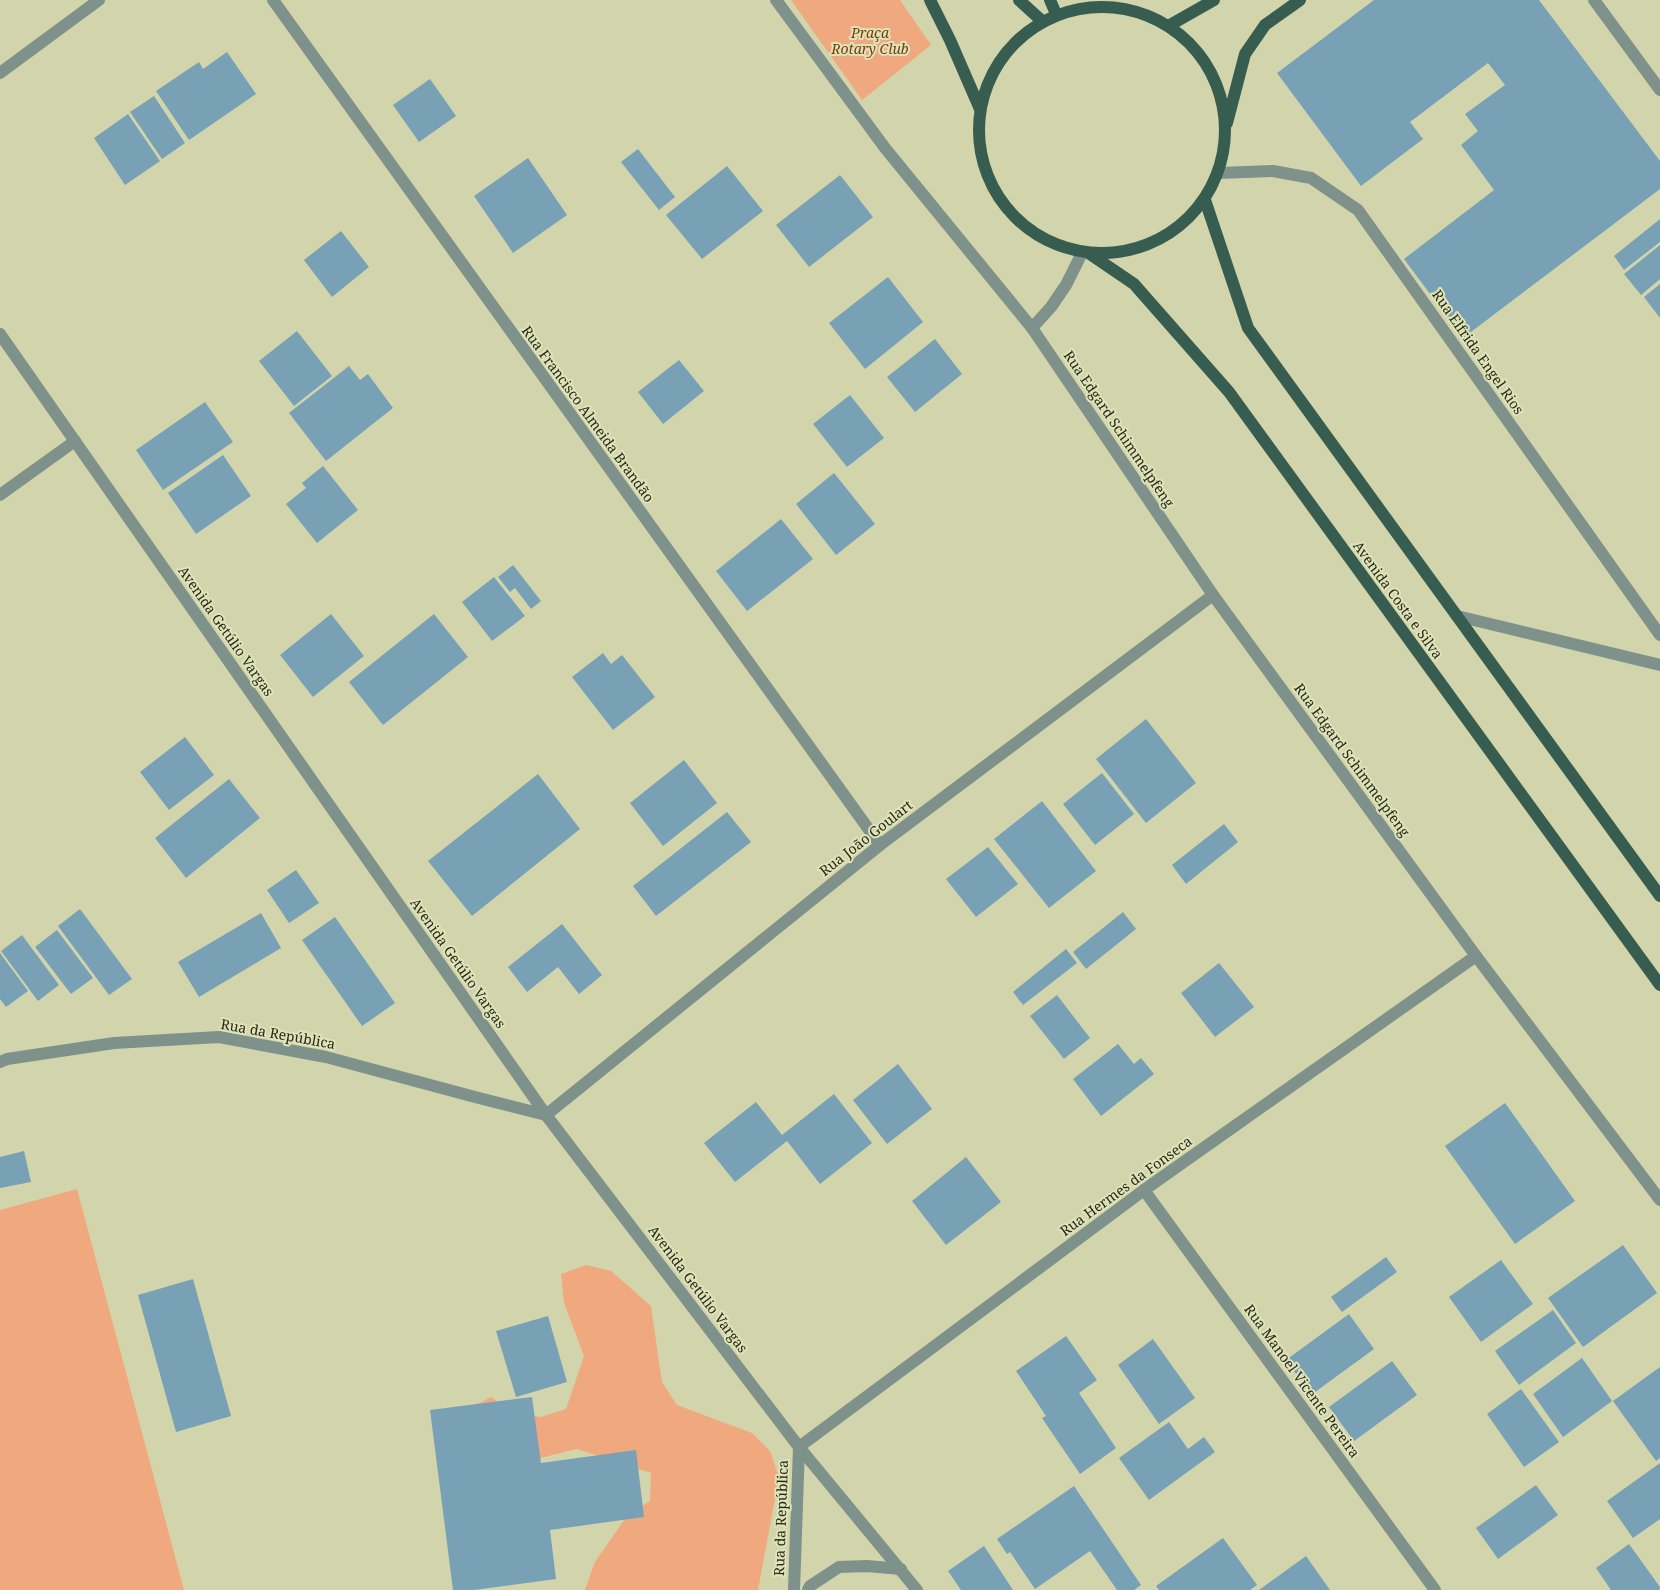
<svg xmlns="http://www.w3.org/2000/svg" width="1660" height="1590" viewBox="0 0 1660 1590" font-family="'Noto Serif',serif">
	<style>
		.green { fill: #f0a97f }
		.building { fill: #78a1b6 }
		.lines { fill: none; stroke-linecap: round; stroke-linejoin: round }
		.minor { stroke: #7e918a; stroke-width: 12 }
		.major { stroke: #375c50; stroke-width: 12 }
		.labels { text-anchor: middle; stroke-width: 4; stroke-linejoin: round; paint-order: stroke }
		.park-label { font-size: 14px; font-style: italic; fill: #793b0b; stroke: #dfe3b9 }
		.street-label { font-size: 14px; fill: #272818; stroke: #dfe3b9 }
	</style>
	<rect width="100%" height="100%" fill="#d2d5ac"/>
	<!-- green -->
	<g class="green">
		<path d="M791,0H900L931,45L862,100Z"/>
		<path d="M77,1189L184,1590H0V1210Z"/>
		<path d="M586,1265L611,1271L651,1306L662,1382L677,1405L752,1433L770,1451L779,1477L758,1590H585L595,1562L627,1516L650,1501L651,1473L577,1449L500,1468L468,1409L491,1397L514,1412L541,1417L566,1409L584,1356L564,1303L561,1274Z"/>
	</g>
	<!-- building -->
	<g class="building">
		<path d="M1374,0H1539L1660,161V189L1463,338L1404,259L1494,190L1461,145L1478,131L1465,114L1505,85L1488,63L1410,122L1423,139L1361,186L1277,73Z"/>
		<path d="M227,52L256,94L189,140L156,91L199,62L203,69Z"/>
		<path d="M430,79L456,116L419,142L393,105Z"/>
		<path d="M154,96L185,143L162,159L130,112Z"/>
		<path d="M128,114L160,161L125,185L94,138Z"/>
		<path d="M638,149L675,197L659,210L621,162Z"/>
		<path d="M528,158L567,215L513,253L474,196Z"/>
		<path d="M727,166L763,211L702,259L666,215Z"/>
		<path d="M840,175L873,217L809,267L776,225Z"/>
		<path d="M1660,219V242L1624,270L1614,256Z"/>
		<path d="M341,231L369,267L332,297L304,260Z"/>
		<path d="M1660,245V279L1641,295L1624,274Z"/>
		<path d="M888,277L923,322L865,369L829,323Z"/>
		<path d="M1660,284V318L1644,297Z"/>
		<path d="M297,331L332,376L294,406L259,361Z"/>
		<path d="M935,339L962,374L915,412L887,377Z"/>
		<path d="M679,360L704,391L663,424L638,392Z"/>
		<path d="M349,366L360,380L368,374L393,408L326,461L289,413Z"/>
		<path d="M850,395L884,438L847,467L813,424Z"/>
		<path d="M205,402L233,442L163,490L136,450Z"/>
		<path d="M223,455L251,496L196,534L168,493Z"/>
		<path d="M323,466L358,510L317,543L286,504L306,488L302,483Z"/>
		<path d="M834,473L875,524L836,555L796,504Z"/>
		<path d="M781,519L813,559L747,611L716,571Z"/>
		<path d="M513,565L541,601L531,609L515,588L510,592L498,577Z"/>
		<path d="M494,577L525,616L492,641L462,602Z"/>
		<path d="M331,614L364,656L313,697L280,655Z"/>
		<path d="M434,614L468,657L383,725L349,682Z"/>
		<path d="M603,653L611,664L622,655L655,697L613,730L572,677Z"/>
		<path d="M1146,719L1196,783L1146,823L1096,759Z"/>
		<path d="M185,737L214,775L169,810L140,772Z"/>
		<path d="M684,760L717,803L663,846L630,803Z"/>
		<path d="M1102,773L1134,814L1095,845L1063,804Z"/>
		<path d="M538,774L580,829L472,916L428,861Z"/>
		<path d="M229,779L260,818L186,878L155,838Z"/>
		<path d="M1042,801L1096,871L1049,908L994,839Z"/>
		<path d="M727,812L751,842L656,916L633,886Z"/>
		<path d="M1224,824L1238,842L1186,884L1172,865Z"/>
		<path d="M988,847L1018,884L976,917L946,879Z"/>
		<path d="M296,870L319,903L289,923L267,890Z"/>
		<path d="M80,909L132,979L109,995L58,926Z"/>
		<path d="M1123,912L1136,929L1086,969L1073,952Z"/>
		<path d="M261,913L281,948L199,997L178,962Z"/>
		<path d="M335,917L395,1003L362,1026L302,940Z"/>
		<path d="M562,924L602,975L579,994L558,967L527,992L508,967Z"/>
		<path d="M57,930L93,978L71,994L35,947Z"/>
		<path d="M22,935L59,985L38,1001L1,951Z"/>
		<path d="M1066,949L1077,963L1023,1005L1013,992Z"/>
		<path d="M0,953L28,991L6,1007L0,999Z"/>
		<path d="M1219,963L1254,1007L1215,1037L1181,993Z"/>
		<path d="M1057,995L1090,1038L1064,1059L1030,1016Z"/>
		<path d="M1118,1044L1134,1064L1141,1058L1154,1074L1101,1116L1073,1079Z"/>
		<path d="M898,1064L932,1109L887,1144L853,1100Z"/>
		<path d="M834,1094L872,1143L820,1184L787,1141L735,1182L704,1143L756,1102L782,1135Z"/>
		<path d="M1505,1103L1575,1201L1515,1244L1445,1146Z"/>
		<path d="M24,1151L31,1182L0,1188V1157Z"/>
		<path d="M966,1157L1001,1202L946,1245L912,1201Z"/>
		<path d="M1623,1245L1657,1293L1583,1347L1548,1298Z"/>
		<path d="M1386,1257L1397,1272L1342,1312L1331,1297Z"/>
		<path d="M1501,1260L1533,1304L1481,1342L1449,1297Z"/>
		<path d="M193,1279L231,1416L176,1432L138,1295Z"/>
		<path d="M1553,1310L1576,1343L1519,1385L1495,1351Z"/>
		<path d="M1349,1314L1374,1349L1311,1395L1286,1360Z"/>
		<path d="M548,1316L567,1382L516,1397L496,1331Z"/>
		<path d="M1066,1336L1097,1380L1079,1393L1116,1448L1080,1474L1042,1418L1046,1416L1016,1371Z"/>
		<path d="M1153,1339L1195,1398L1159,1424L1118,1365Z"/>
		<path d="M1582,1358L1612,1401L1563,1437L1533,1394Z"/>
		<path d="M1392,1361L1417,1395L1354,1441L1329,1407Z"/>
		<path d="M1660,1367V1458L1656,1461L1613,1401Z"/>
		<path d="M1521,1389L1559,1442L1524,1467L1487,1414Z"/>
		<path d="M532,1397L541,1463L636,1450L644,1517L550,1530L556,1579L474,1590H453L430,1410Z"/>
		<path d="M1169,1422L1188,1449L1204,1437L1215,1452L1149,1500L1119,1458Z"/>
		<path d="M1660,1463V1519L1633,1538L1607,1501Z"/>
		<path d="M1536,1485L1558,1515L1498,1559L1476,1528Z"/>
		<path d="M1074,1486L1141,1585L1134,1590H1117L1090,1551L1035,1589L1010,1552L1007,1554L997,1539Z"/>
		<path d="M1223,1538L1257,1585L1250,1590H1159L1156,1586Z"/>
		<path d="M1629,1544L1660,1587L1659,1590H1611L1596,1568Z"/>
		<path d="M984,1546L1013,1590H961L948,1571Z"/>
		<path d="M1306,1556L1330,1590H1259Z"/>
	</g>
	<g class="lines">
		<!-- minor -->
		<g class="minor">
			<path d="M273,0L880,845"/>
			<path d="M776,0L885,148L1032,328L1213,595L1476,956L1660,1200"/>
			<path d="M1594,0L1660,90"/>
			<path d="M0,73L99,0"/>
			<path d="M1219,173L1273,171L1311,178L1358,210L1660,635"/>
			<path d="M1032,328L1051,307L1066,285L1082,253"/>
			<path d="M0,334L546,1115L799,1447L917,1590"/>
			<path d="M0,495L75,441"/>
			<path d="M1457,616L1660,665"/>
			<path d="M0,1062L7,1059L114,1043L219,1037L326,1057L475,1097L546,1115"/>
			<path d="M546,1115L880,845L1213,595"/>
			<path d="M1144,1190L1435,1590"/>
			<path d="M799,1447L1144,1190L1476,956"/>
			<path d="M794,1590L799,1447"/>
			<path d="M808,1590L810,1586L839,1567L867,1566L901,1569"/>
		</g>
		<!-- major -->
		<g class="major">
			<path d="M930,0L950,40L980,109"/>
			<path d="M1019,0L1042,21"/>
			<path d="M1050,0L1056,14"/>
			<circle cx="1102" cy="130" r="123"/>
			<path d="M1170,25L1214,0"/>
			<path d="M1227,123L1245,54L1265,25L1300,0"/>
			<path d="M1205,200L1248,328L1660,896"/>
			<path d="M1090,254L1134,284L1229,392L1660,985"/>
		</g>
	</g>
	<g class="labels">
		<!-- park labels -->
		<g class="park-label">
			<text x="870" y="38">Praça<tspan x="870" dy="16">Rotary Club</tspan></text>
		</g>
		<!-- street labels -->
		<g class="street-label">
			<text transform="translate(1478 352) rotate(55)" y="5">Rua Elfrida Engel Rios</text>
			<text transform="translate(588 414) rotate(54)" y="5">Rua Francisco Almeida Brandão</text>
			<text transform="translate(1119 429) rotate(56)" y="5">Rua Edgard Schimmelpfeng</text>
			<text transform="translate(1398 600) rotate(54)" y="5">Avenida Costa e Silva</text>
			<text transform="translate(226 631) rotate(55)" y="5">Avenida Getúlio Vargas</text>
			<text transform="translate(1352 760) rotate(54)" y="5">Rua Edgard Schimmelpfeng</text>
			<text transform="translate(866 838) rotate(-38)" y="5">Rua João Goulart</text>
			<text transform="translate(458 963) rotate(55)" y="5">Avenida Getúlio Vargas</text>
			<text transform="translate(278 1034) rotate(10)" y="5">Rua da República</text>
			<text transform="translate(1126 1186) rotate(-36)" y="5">Rua Hermes da Fonseca</text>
			<text transform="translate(698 1289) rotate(53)" y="5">Avenida Getúlio Vargas</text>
			<text transform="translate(1302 1381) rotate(54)" y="5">Rua Manoel Vicente Pereira</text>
			<text transform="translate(781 1518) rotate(-88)" y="5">Rua da República</text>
		</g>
	</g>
</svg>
